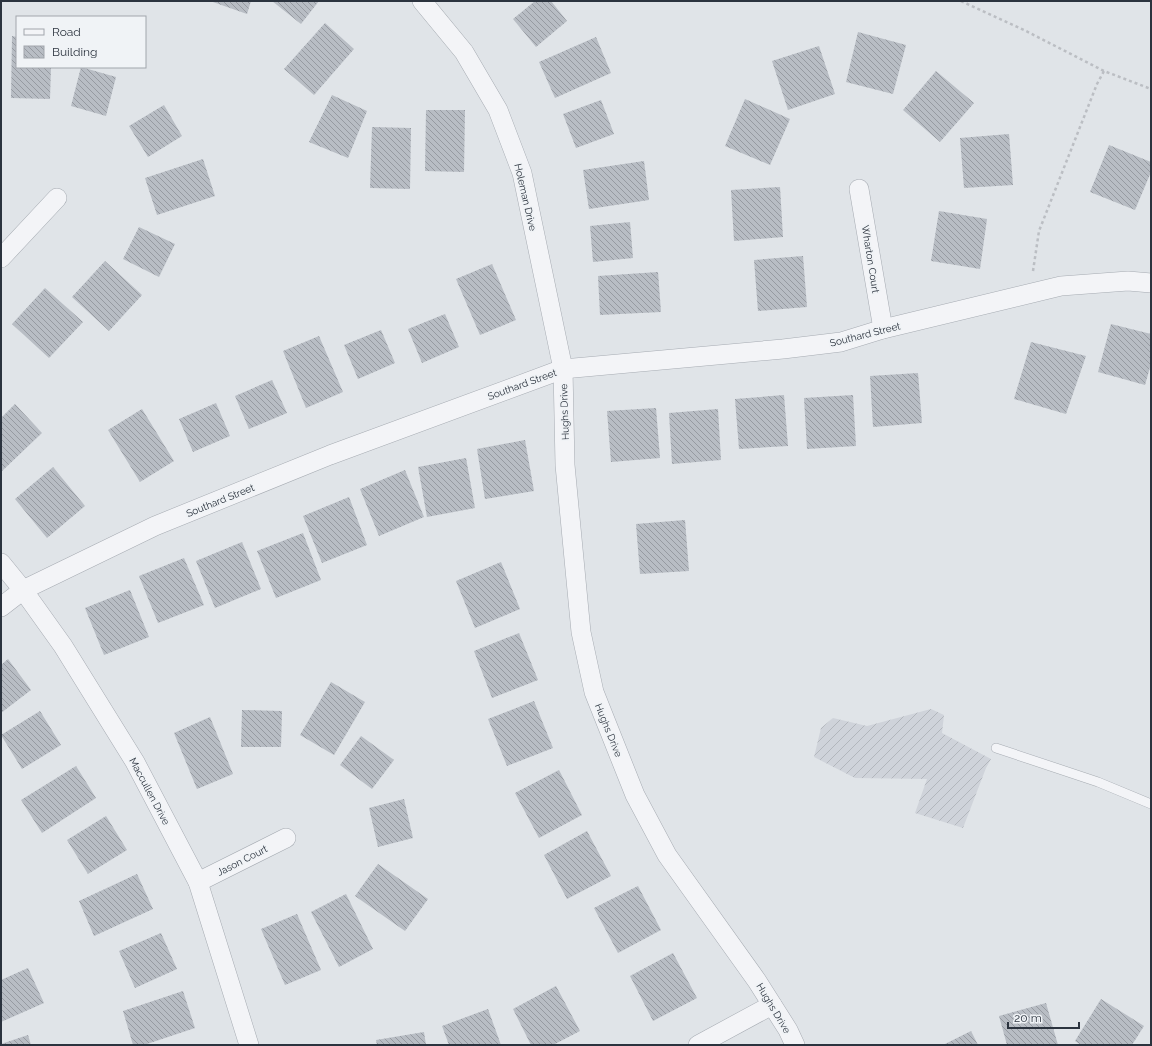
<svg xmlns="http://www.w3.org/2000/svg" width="1152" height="1046" viewBox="0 0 1152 1046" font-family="Raleway,sans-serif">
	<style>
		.industrial { fill: url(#industrial-furrows) }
		.building { fill: url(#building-back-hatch) }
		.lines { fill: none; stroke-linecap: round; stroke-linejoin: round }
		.lane-casing { stroke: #a6abb2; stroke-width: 10 }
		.street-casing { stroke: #a6abb2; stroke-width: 20 }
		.path { stroke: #bbbec3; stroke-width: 2.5; stroke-dasharray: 3 3; stroke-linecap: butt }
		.lane { stroke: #f3f4f7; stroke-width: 9 }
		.street { stroke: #f3f4f7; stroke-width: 19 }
		.labels { text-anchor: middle; stroke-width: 3.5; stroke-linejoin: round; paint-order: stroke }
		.street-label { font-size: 10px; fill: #2b333e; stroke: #f0f3f6 }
	</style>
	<defs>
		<pattern id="industrial-furrows" width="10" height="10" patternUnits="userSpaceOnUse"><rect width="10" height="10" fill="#cfd3da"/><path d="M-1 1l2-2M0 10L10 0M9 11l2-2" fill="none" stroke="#b2b6bc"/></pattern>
		<pattern id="building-back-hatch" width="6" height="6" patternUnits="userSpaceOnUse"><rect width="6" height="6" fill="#b8bdc4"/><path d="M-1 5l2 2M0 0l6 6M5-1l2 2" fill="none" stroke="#969aa1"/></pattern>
	</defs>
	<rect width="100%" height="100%" fill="#e0e4e8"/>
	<!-- industrial -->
	<path class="industrial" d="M931,709L944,715L942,733L991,759L986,768L963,828L915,813L927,779L855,778L814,757L821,728L833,718L867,726Z"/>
	<!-- building -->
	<g class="building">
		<path d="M210,1H251L247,14Z"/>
		<path d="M272,1H319L301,24Z"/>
		<path d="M535,1H551L567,21L536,47L513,19Z"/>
		<path d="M325,23L354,49L314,95L284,69Z"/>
		<path d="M858,32L906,45L893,94L846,82Z"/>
		<path d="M12,36L17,37V67H51L50,99L11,98Z"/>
		<path d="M596,37L611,73L555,98L539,62Z"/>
		<path d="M819,46L835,94L788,110L772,61Z"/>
		<path d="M81,67L116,77L106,116L71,106Z"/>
		<path d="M936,71L974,103L940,142L903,110Z"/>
		<path d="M332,95L367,111L348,158L309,142Z"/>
		<path d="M745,99L790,119L770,165L725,146Z"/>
		<path d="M601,100L614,134L576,148L563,114Z"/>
		<path d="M164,105L182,136L148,157L129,126Z"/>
		<path d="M426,110H465L464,172L425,171Z"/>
		<path d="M372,127L411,128L410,189L370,188Z"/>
		<path d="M1009,134L1013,185L964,188L960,138Z"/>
		<path d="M1109,145L1151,162V172L1135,210L1090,192Z"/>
		<path d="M203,159L215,196L157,215L145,178Z"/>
		<path d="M644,161L649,200L589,209L583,170Z"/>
		<path d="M780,187L783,237L734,241L731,190Z"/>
		<path d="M939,211L987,219L980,269L931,261Z"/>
		<path d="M630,222L633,258L593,262L590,226Z"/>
		<path d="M139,227L175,244L159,277L123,259Z"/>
		<path d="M803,256L807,307L758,311L754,260Z"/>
		<path d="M105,261L142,295L109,331L72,297Z"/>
		<path d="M492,264L516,320L480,335L456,279Z"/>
		<path d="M658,272L661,312L600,315L598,276Z"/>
		<path d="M45,288L83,322L49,358L12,324Z"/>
		<path d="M445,314L459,347L422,363L408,329Z"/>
		<path d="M1111,324L1151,334V364L1145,385L1098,372Z"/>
		<path d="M381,330L395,363L358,379L344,345Z"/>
		<path d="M319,336L343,392L306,408L283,351Z"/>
		<path d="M1031,342L1086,356L1066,414L1014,399Z"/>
		<path d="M918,373L922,423L873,427L870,376Z"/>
		<path d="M272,380L287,413L249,429L235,396Z"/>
		<path d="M784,395L788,446L739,449L735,399Z"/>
		<path d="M853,395L856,446L807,449L804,398Z"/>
		<path d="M216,403L230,436L193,452L179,419Z"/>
		<path d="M15,404L42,433L1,472V418Z"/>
		<path d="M656,408L660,458L611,462L607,411Z"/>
		<path d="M142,409L174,461L140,482L108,430Z"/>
		<path d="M718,409L721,460L672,464L669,413Z"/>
		<path d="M525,440L534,491L485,499L477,449Z"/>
		<path d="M466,458L475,508L427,517L418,467Z"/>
		<path d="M53,467L85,506L47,538L15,499Z"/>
		<path d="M405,470L424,517L379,536L360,489Z"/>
		<path d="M349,497L367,545L322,563L303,516Z"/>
		<path d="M685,520L689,571L640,574L636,524Z"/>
		<path d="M303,533L321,580L276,598L257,551Z"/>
		<path d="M242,542L261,589L215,608L196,561Z"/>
		<path d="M184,558L204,605L158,623L139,576Z"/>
		<path d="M501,562L520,609L475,628L456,581Z"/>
		<path d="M130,590L149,637L104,655L85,608Z"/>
		<path d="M519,633L538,680L492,698L474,651Z"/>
		<path d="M8,659L31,690L1,713V665Z"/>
		<path d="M331,682L365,702L334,755L300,735Z"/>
		<path d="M534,701L553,748L507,766L488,719Z"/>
		<path d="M242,710L282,711L281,747H241Z"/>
		<path d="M40,711L61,745L22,769L1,735Z"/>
		<path d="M210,717L233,774L197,789L174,733Z"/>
		<path d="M361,736L394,760L372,789L340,765Z"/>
		<path d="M76,766L96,798L42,833L21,800Z"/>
		<path d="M559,770L582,815L539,838L515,793Z"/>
		<path d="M404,799L413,838L378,847L369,808Z"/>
		<path d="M106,816L127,850L88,874L67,840Z"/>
		<path d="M587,831L611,876L567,899L544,855Z"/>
		<path d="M378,864L428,899L405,931L355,896Z"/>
		<path d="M137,874L153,909L94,936L79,901Z"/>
		<path d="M638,886L661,930L618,953L594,908Z"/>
		<path d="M346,894L373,949L339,967L311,912Z"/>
		<path d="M297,914L321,970L285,985L261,929Z"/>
		<path d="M161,933L177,969L135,988L119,951Z"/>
		<path d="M673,953L697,998L653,1021L630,976Z"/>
		<path d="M28,968L44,1003L1,1022V980Z"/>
		<path d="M556,986L580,1031L553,1045H531L513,1009Z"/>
		<path d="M183,991L195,1028L144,1045H133L123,1011Z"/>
		<path d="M1101,999L1144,1026L1132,1045H1081L1075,1041Z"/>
		<path d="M1046,1003L1058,1045H1007L999,1016Z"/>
		<path d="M488,1009L501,1045H449L442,1026Z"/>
		<path d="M971,1031L978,1045H943Z"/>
		<path d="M424,1032L426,1045H377L376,1040Z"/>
		<path d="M28,1035L31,1045H1V1044Z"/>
	</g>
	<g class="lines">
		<!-- lane casing -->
		<g class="lane-casing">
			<path id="lane" d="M996,748L1098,782L1151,804"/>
		</g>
		<!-- street casing -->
		<g class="street-casing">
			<g id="street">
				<path d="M422,1L464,52L498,110L522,173L563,369L565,465L581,632L594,692L635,795L667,855L757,981L788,1030L795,1045"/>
				<path d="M859,189L883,329"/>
				<path d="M1,258L57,198"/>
				<path d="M1,563L23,590L63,646L135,762L198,882L249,1045"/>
				<path d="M1,607L23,590L155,526L330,455L563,369L783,349L841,342L883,329L1061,286L1128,281L1151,283"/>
				<path d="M198,882L286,838"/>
				<path d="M698,1045L772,1005"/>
			</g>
		</g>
		<!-- path -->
		<g class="path">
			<path d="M961,1L1024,30L1104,71L1151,89"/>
			<path d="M1033,271L1039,231L1097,84L1104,71"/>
		</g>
		<!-- lane -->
		<use href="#lane" class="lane"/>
		<!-- street -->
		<use href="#street" class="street"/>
	</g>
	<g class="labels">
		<!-- street labels -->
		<g class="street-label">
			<text transform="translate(526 197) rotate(77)" y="4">Holeman Drive</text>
			<text transform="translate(871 259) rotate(81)" y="4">Wharton Court</text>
			<text transform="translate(865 334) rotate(-14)" y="4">Southard Street</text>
			<text transform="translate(522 384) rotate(-20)" y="4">Southard Street</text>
			<text transform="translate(564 412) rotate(-92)" y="4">Hughs Drive</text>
			<text transform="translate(220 500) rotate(-22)" y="4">Southard Street</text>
			<text transform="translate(609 730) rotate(68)" y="4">Hughs Drive</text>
			<text transform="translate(150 791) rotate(62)" y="4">Maccullen Drive</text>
			<text transform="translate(242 860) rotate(-27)" y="4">Jason Court</text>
			<text transform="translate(774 1008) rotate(59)" y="4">Hughs Drive</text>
		</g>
	</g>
	<!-- border -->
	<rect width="1152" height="1046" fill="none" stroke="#2b333e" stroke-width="4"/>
	<!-- legend -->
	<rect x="16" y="16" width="130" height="52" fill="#f0f3f6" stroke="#a1a6ac"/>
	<rect x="24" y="29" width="20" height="6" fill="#f3f4f7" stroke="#a1a6ac"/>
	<text x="52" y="36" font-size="12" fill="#2b333e">Road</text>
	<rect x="24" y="46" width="20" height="12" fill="url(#building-back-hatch)" stroke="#a1a6ac"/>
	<text x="52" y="56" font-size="12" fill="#2b333e">Building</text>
	<!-- scale -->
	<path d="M1008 1022v6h71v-6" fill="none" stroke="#2b333e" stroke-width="2"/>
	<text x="1014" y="1022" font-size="12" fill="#2b333e" stroke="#f0f3f6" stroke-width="3" paint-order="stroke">20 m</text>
</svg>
